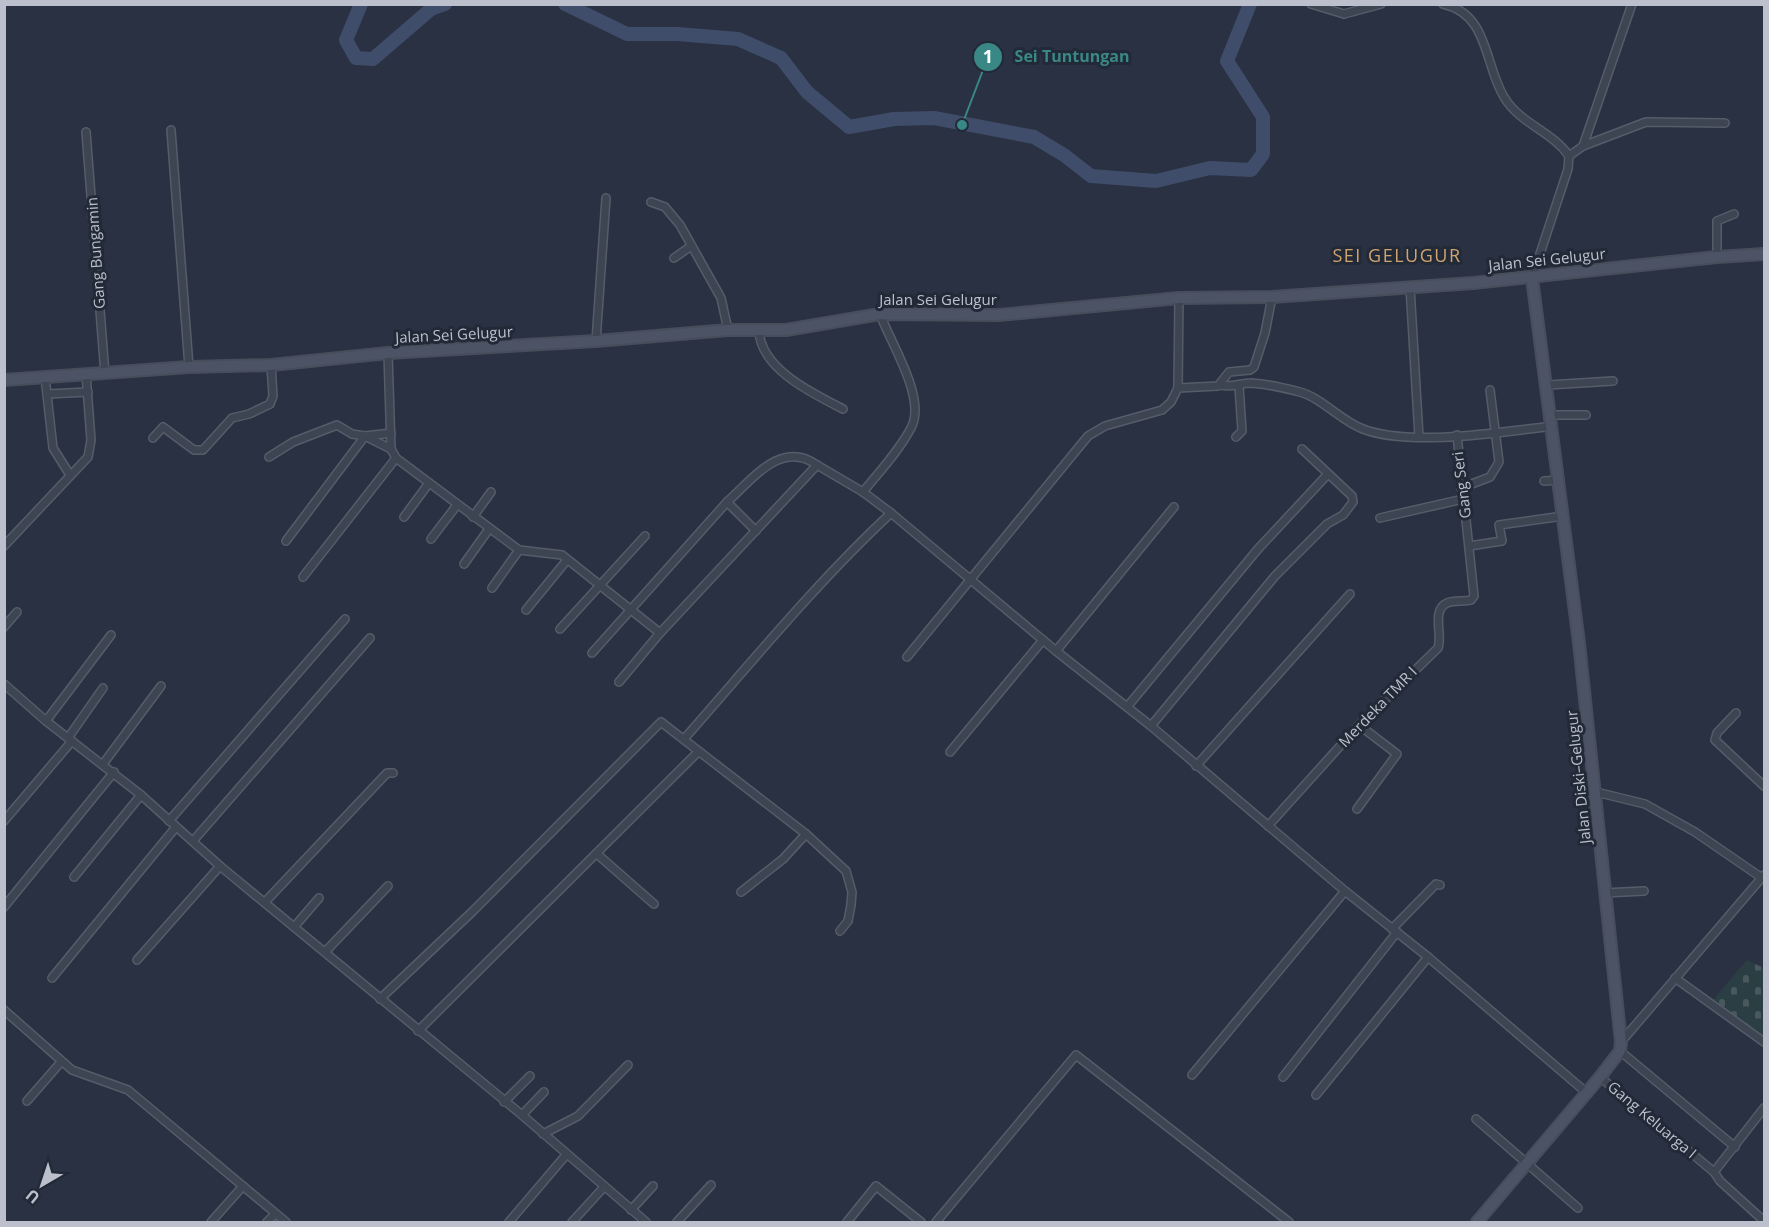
<svg xmlns="http://www.w3.org/2000/svg" width="1769" height="1227" viewBox="0 0 1769 1227" font-family="'Open Sans',sans-serif">
	<style>
		.cemetery { fill: url(#cemetery-stones) }
		.lines { fill: none; stroke-linecap: round; stroke-linejoin: round }
		.river { stroke: #404d6a; stroke-width: 14 }
		.minor-casing { stroke: #565c69; stroke-width: 10 }
		.secondary-casing { stroke: #474d5b; stroke-width: 14 }
		.minor { stroke: #3d4452; stroke-width: 7 }
		.secondary { stroke: #4c5365; stroke-width: 10 }
		.labels { text-anchor: middle; stroke-width: 6; stroke-linejoin: round; paint-order: stroke }
		.street-label { font-size: 15px; fill: #bbc0cc; stroke: #222937 }
		.quarter-label { font-size: 18px; letter-spacing: 1.5px; fill: #d0a471; stroke: #222937 }
		.leader { fill: none; stroke: #3a8886; stroke-width: 2 }
		.callout-dot { fill: #3a8886; stroke: #222937; stroke-width: 2 }
		.mark-label { font-size: 18px; text-anchor: middle; font-weight: bold; fill: #fff }
		.callout-label { font-size: 16px; text-anchor: middle; font-weight: bold; fill: #3a8886; stroke: #222937; stroke-width: 6; stroke-linejoin: round; paint-order: stroke }
	</style>
	<defs>
		<pattern id="cemetery-stones" width="16" height="16" patternUnits="userSpaceOnUse" patternTransform="scale(1.5)"><rect width="16" height="16" fill="#2b3e43"/><path d="M2 7V4a2 2 0 0 1 4 0v3zM10 15v-3a2 2 0 0 1 4 0v3z" fill="#48585d"/></pattern>
	</defs>
	<rect width="100%" height="100%" fill="#293142"/>
	<!-- cemetery -->
	<path class="cemetery" d="M1747,960L1764,968V1036L1713,1000Z"/>
	<g class="lines">
		<!-- river -->
		<g class="river">
			<path d="M361,4L346,40L356,58L373,59L431,9L445,4"/>
			<path d="M565,4L627,34H677L738,39L781,58L807,92L849,127L894,119L934,118L1034,137L1064,155L1091,176L1156,181L1210,168L1251,170L1263,154V117L1227,61L1250,4"/>
		</g>
		<!-- minor casing -->
		<g class="minor-casing">
			<g id="minor">
				<path d="M1311,4L1344,14L1381,4"/>
				<path d="M1443,4C1489,14 1484,64 1504,97C1520,124 1552,131 1569,156L1568,169L1532,278"/>
				<path d="M171,130L189,367"/>
				<path d="M86,132L105,374"/>
				<path d="M1583,146L1632,4"/>
				<path d="M1569,156L1583,146L1646,122L1725,123"/>
				<path d="M651,202L665,207L680,225L721,298L728,330"/>
				<path d="M1717,257V221L1734,214"/>
				<path d="M674,258L691,246"/>
				<path d="M1410,287L1419,437"/>
				<path d="M759,331C761,369 812,393 843,409"/>
				<path d="M596,341L606,198"/>
				<path d="M388,353L391,449L396,458L519,550L562,555L660,633"/>
				<path d="M45,377L53,448L70,475"/>
				<path d="M1220,385C1232,388 1240,383 1251,383C1267,384 1285,388 1300,392C1322,398 1341,421 1363,429C1410,447 1502,432 1553,426"/>
				<path d="M1548,385L1613,381"/>
				<path d="M1178,388L1218,386L1229,372L1250,370L1254,367L1265,333L1272,297"/>
				<path d="M47,394L88,392"/>
				<path d="M1552,415H1586"/>
				<path d="M1236,437L1242,431L1239,386"/>
				<path d="M153,438L163,427L194,450H203L232,418L249,414L270,404L273,396L271,365"/>
				<path d="M269,457L293,442L337,425L352,434L365,436L391,449"/>
				<path d="M1544,481L1560,480"/>
				<path d="M1461,488L1490,477L1499,462L1490,390"/>
				<path d="M863,492C879,472 899,451 911,428C927,399 891,344 880,314"/>
				<path d="M727,502C752,480 781,439 817,465"/>
				<path d="M404,517L429,483"/>
				<path d="M473,517L491,492"/>
				<path d="M1380,518L1463,499"/>
				<path d="M431,539L457,505"/>
				<path d="M286,541L365,436L391,433"/>
				<path d="M4,546L88,457L91,440L86,374"/>
				<path d="M1469,546L1502,541L1499,525L1563,516"/>
				<path d="M464,564L489,529"/>
				<path d="M303,577L396,458"/>
				<path d="M492,588L519,550"/>
				<path d="M526,610L567,560"/>
				<path d="M4,627L17,612"/>
				<path d="M560,629L645,536"/>
				<path d="M1056,651L1174,507"/>
				<path d="M592,653L727,502L756,531"/>
				<path d="M907,657L1088,436L1105,426L1162,410L1171,402L1178,388L1179,298"/>
				<path d="M619,682L660,633L817,465L863,492L891,513L1056,651L1151,726L1345,891L1428,957L1587,1093"/>
				<path d="M4,684L46,721L141,795L220,866L522,1115L646,1222"/>
				<path d="M1127,707L1258,549L1328,474"/>
				<path d="M1736,713L1717,733L1715,740L1764,786"/>
				<path d="M46,721L111,635"/>
				<path d="M1151,726L1275,576L1327,524L1343,515L1353,502L1352,496L1302,449"/>
				<path d="M68,738L103,688"/>
				<path d="M684,739C751,663 817,582 891,513"/>
				<path d="M950,752L1043,640"/>
				<path d="M103,764L161,686"/>
				<path d="M1196,766L1350,594"/>
				<path d="M1596,792L1645,804L1695,832L1762,878"/>
				<path d="M1357,809L1397,754L1359,725"/>
				<path d="M4,821L72,741"/>
				<path d="M169,821L345,619"/>
				<path d="M1268,826L1359,725L1438,648C1443,635 1431,610 1447,603C1454,600 1464,602 1471,600L1474,596L1457,435"/>
				<path d="M193,841L370,638"/>
				<path d="M597,854L654,904"/>
				<path d="M74,877L141,795"/>
				<path d="M741,892L783,859L806,834"/>
				<path d="M1604,893L1644,891"/>
				<path d="M265,902L387,773H393"/>
				<path d="M4,907L114,772"/>
				<path d="M295,926L319,898"/>
				<path d="M1392,929L1432,888L1436,884L1440,885"/>
				<path d="M325,952L388,886"/>
				<path d="M137,960L220,866"/>
				<path d="M52,978L176,827"/>
				<path d="M1675,978L1764,1042"/>
				<path d="M380,999L472,912L661,722L806,834L846,871L852,892L851,905L848,921L840,931"/>
				<path d="M4,1010L72,1070L128,1090L286,1222"/>
				<path d="M418,1031L698,752"/>
				<path d="M1621,1042L1764,875"/>
				<path d="M1620,1051L1735,1147"/>
				<path d="M1192,1075L1345,891"/>
				<path d="M1283,1077L1397,932"/>
				<path d="M1600,1077L1714,1172L1764,1108"/>
				<path d="M1316,1095L1428,957"/>
				<path d="M27,1101L61,1062"/>
				<path d="M504,1102L530,1076"/>
				<path d="M522,1115L544,1092"/>
				<path d="M1476,1119L1578,1208"/>
				<path d="M543,1134L578,1116L628,1065"/>
				<path d="M1714,1172L1720,1181L1764,1221"/>
				<path d="M631,1210L653,1186"/>
				<path d="M211,1222L243,1186"/>
				<path d="M267,1222L275,1214"/>
				<path d="M509,1222L566,1155"/>
				<path d="M572,1222L604,1187"/>
				<path d="M677,1222L711,1185"/>
				<path d="M847,1222L876,1186L921,1222"/>
				<path d="M936,1222L1076,1055L1289,1222"/>
			</g>
		</g>
		<!-- secondary casing -->
		<g class="secondary-casing">
			<g id="secondary">
				<path d="M4,380L189,367L271,365L388,353L596,341L728,330H786L880,314L999,315L1179,298L1272,297L1473,283L1717,257L1764,254"/>
				<path d="M1477,1222L1600,1077L1620,1051L1621,1042L1579,643L1532,278"/>
			</g>
		</g>
		<!-- minor -->
		<use href="#minor" class="minor"/>
		<!-- secondary -->
		<use href="#secondary" class="secondary"/>
	</g>
	<g class="labels">
		<!-- street labels -->
		<g class="street-label">
			<text transform="translate(96 253) rotate(-94)" y="5">Gang Bungamin</text>
			<text transform="translate(1547 260) rotate(-6)" y="5">Jalan Sei Gelugur</text>
			<text x="938" y="305">Jalan Sei Gelugur</text>
			<text transform="translate(454 335) rotate(-3)" y="5">Jalan Sei Gelugur</text>
			<text transform="translate(1462 485) rotate(-97)" y="5">Gang Seri</text>
			<text transform="translate(1378 707) rotate(-46)" y="5">Merdeka TMR I</text>
			<text transform="translate(1579 777) rotate(-96)" y="5">Jalan Diski–Gelugur</text>
			<text transform="translate(1652 1120) rotate(40)" y="5">Gang Keluarga I</text>
		</g>
		<!-- quarter labels -->
		<g class="quarter-label">
			<text x="1397" y="262">SEI GELUGUR</text>
		</g>
	</g>
	<!-- callouts -->
	<path class="leader" d="M962 125L988 57"/>
	<g class="callout-dot">
		<circle cx="962" cy="125" r="6"/>
		<circle cx="988" cy="57" r="15"/>
	</g>
	<g class="mark-label">
		<text x="988" y="63">1</text>
	</g>
	<g class="callout-label">
		<text x="1072" y="62">Sei Tuntungan</text>
	</g>
	<!-- border -->
	<rect width="1769" height="1227" fill="none" stroke="#bbc0cc" stroke-width="12"/>
	<!-- north arrow -->
	<g transform="translate(42 1185) rotate(219)" stroke="#222937" stroke-width="4.5" paint-order="stroke">
	<path d="M0-4.5L10 22L0 15L-10 22Z" fill="#bbc0cc"/>
	<text y="-9" font-size="16" font-weight="bold" text-anchor="middle" fill="#bbc0cc">U</text>
	</g>
</svg>
